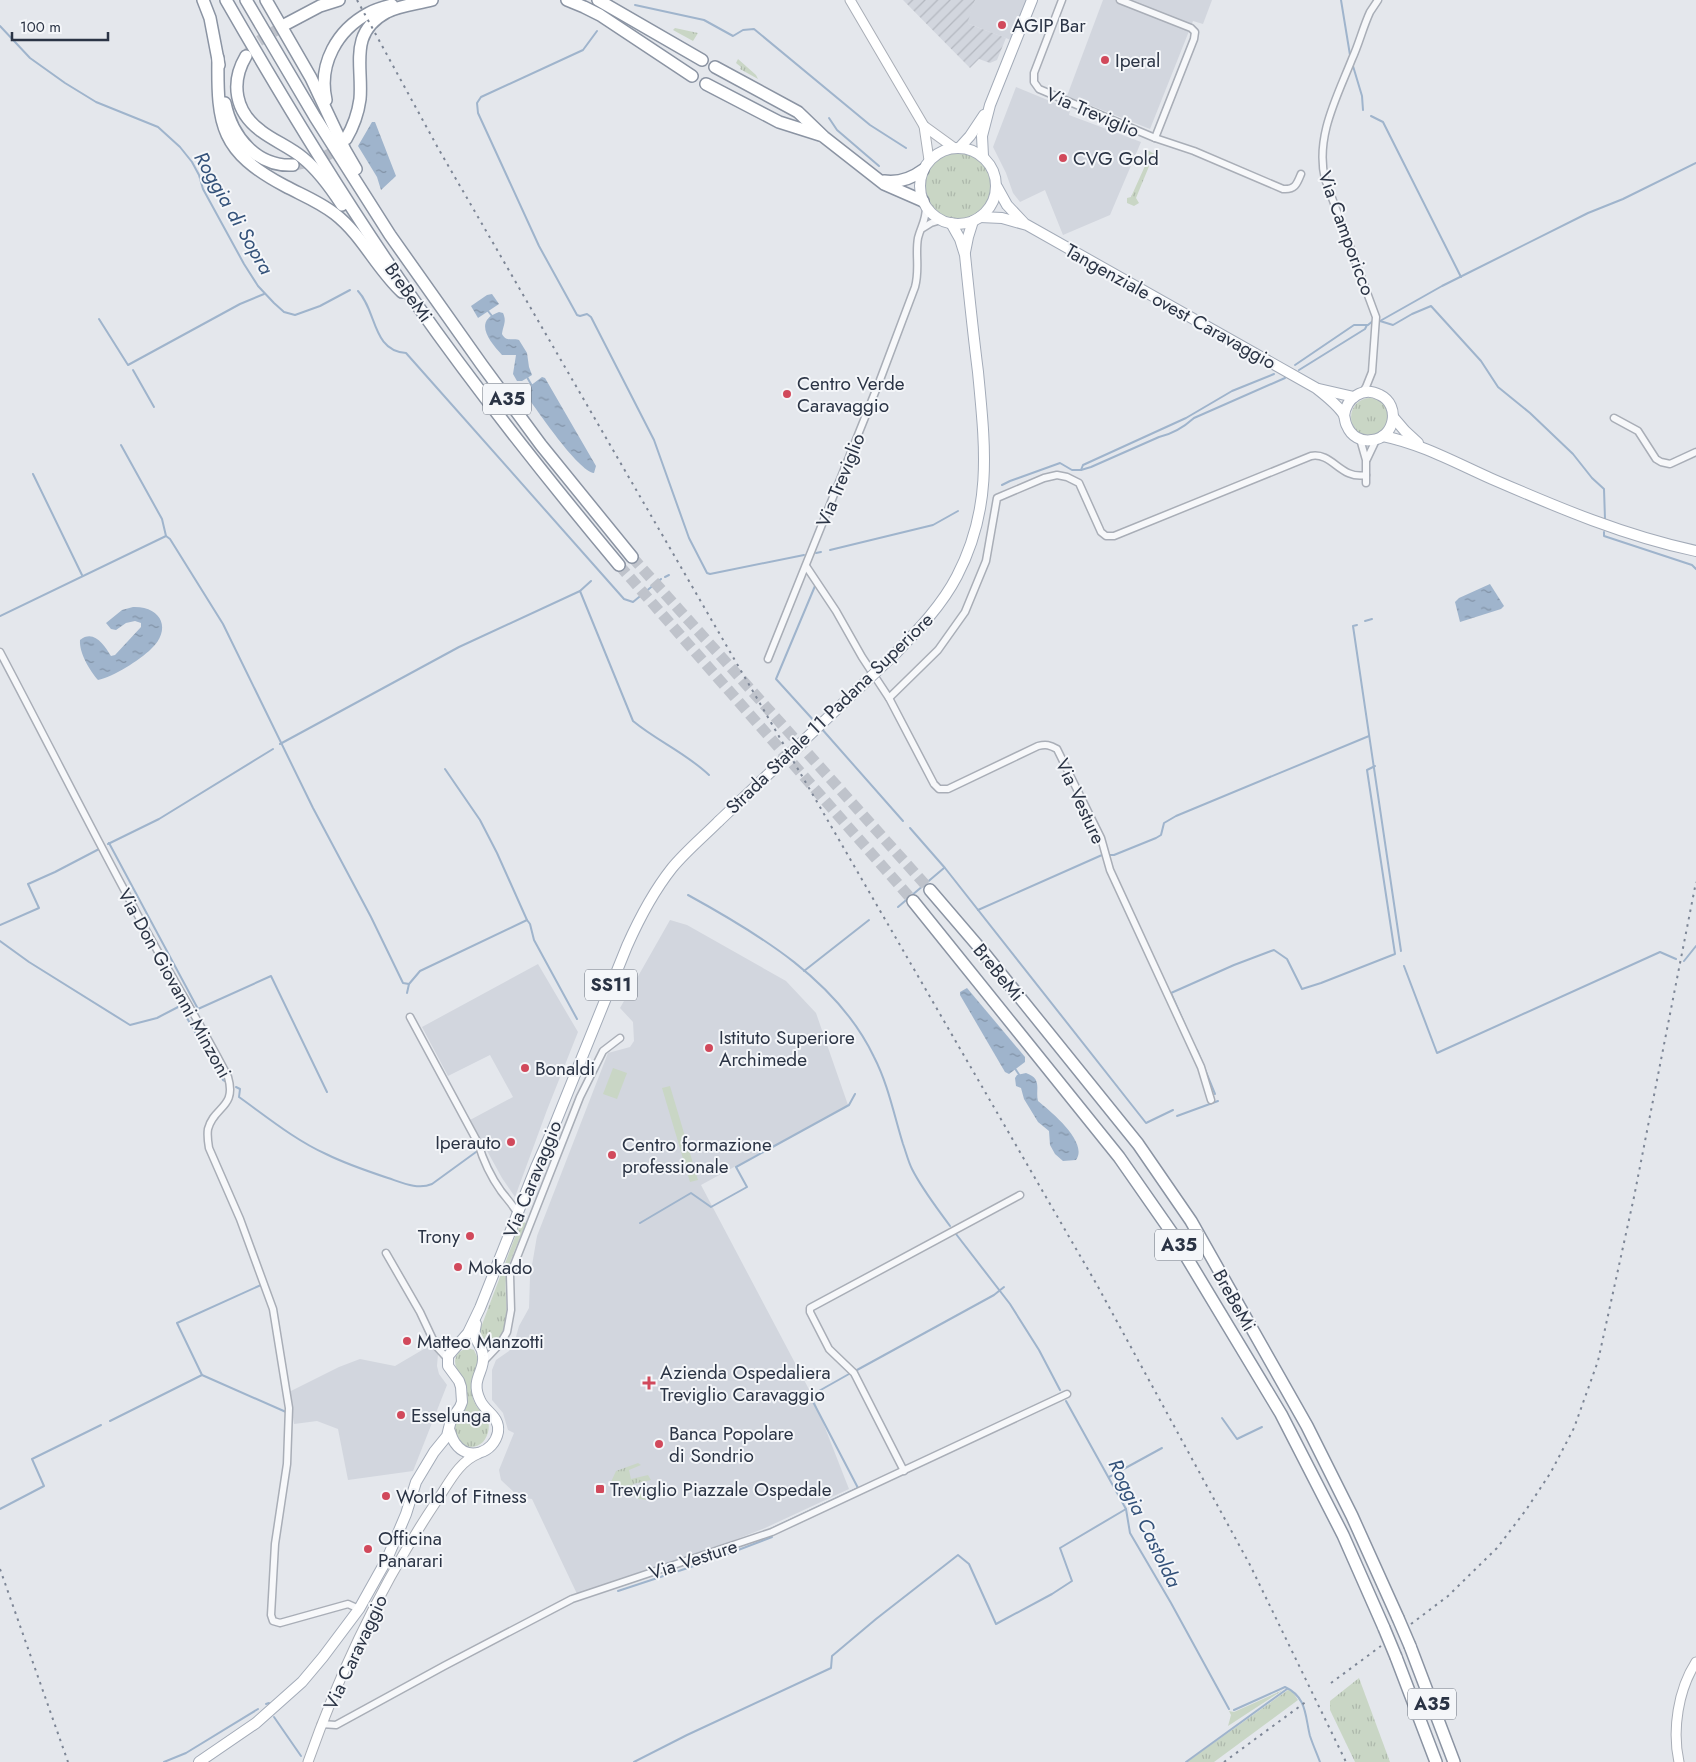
<svg xmlns="http://www.w3.org/2000/svg" width="1696" height="1762" viewBox="0 0 1696 1762" font-family="Jost,sans-serif">
	<style>
		.built { fill: #d2d6de }
		.industrial { fill: url(#industrial-furrows) }
		.grass { fill: url(#grass-tufts) }
		.park { fill: #c9d6c5 }
		.water { fill: url(#water-ripples) }
		.lines { fill: none; stroke-linecap: round; stroke-linejoin: round }
		.stream { stroke: #9fb4cc; stroke-width: 2 }
		.highway-tunnel { stroke: #bfc3cb; stroke-width: 11; stroke-dasharray: 11 5.5; stroke-linecap: butt }
		.street-casing { stroke: #a9aeb7; stroke-width: 9 }
		.secondary-casing { stroke: #a9aeb7; stroke-width: 11 }
		.primary-casing { stroke: #a3abb8; stroke-width: 12 }
		.highway-casing { stroke: #8b94a3; stroke-width: 14 }
		.street { stroke: #f7f8fa; stroke-width: 6 }
		.secondary { stroke: #fff; stroke-width: 9 }
		.primary { stroke: #fff; stroke-width: 10 }
		.highway { stroke: #fff; stroke-width: 11 }
		.rail { stroke: #7d8696; stroke-width: 2; stroke-dasharray: 2.5 5; stroke-linecap: butt }
		.primary-bridge-casing { stroke: #a3abb8; stroke-width: 12; stroke-linecap: butt }
		.highway-bridge-casing { stroke: #8b94a3; stroke-width: 14; stroke-linecap: butt }
		.primary-bridge { stroke: #fff; stroke-width: 10 }
		.highway-bridge { stroke: #fff; stroke-width: 11 }
		.poi-dot { fill: #d1495b; stroke: #f4f6f9; stroke-width: 2 }
		.labels { text-anchor: middle; stroke-width: 4; stroke-linejoin: round; paint-order: stroke }
		.shield { fill: #f4f6f9; stroke: #676e7b; stroke-width: 1 }
		.shield-label { font-size: 18px; font-weight: bold; fill: #2b3445 }
		.poi-label { font-size: 19px; fill: #2b3445; stroke: #f4f6f9; text-anchor: start }
		.street-label { font-size: 19px; fill: #2b3445; stroke: #f4f6f9 }
		.water-label { font-size: 20px; font-style: italic; fill: #34527a; stroke: #f4f6f9 }
	</style>
	<defs>
		<pattern id="industrial-furrows" width="10" height="10" patternUnits="userSpaceOnUse" patternTransform="scale(1.25)"><rect width="10" height="10" fill="#d2d6de"/><path d="M-1 1l2-2M0 10L10 0M9 11l2-2" fill="none" stroke="#b4b8c0"/></pattern>
		<pattern id="grass-tufts" width="24" height="20" patternUnits="userSpaceOnUse" patternTransform="scale(1.25)"><rect width="24" height="20" fill="#c9d6c5"/><path d="M3 7l-1-3M5 7V3M7 7l1-3M15 17l-1-3M17 17v-4M19 17l1-3" fill="none" stroke="#adb8ab"/></pattern>
		<pattern id="water-ripples" width="26" height="14" patternUnits="userSpaceOnUse" patternTransform="scale(1.25)"><rect width="26" height="14" fill="#9fb4cc"/><path d="M2 4q2-2 4 0t4 0M15 11q2-2 4 0t4 0" fill="none" stroke="#8293a7"/></pattern>
	</defs>
	<rect width="100%" height="100%" fill="#e4e7ec"/>
	<!-- built -->
	<g class="built">
		<path d="M975,0H1029L1011,40L969,24L967,21Z"/>
		<path d="M1103,0H1212L1203,24L1193,21L1150,129L1067,96Z"/>
		<path d="M1016,87L1067,108L1070,111L1069,115L1141,142L1110,215L1063,235L1045,190L1020,202L1013,193L1006,173L993,147Z"/>
		<path d="M670,920L687,925L786,981L816,1013L848,1105L701,1185L813,1397L849,1489L765,1528L670,1565L578,1596L532,1499L519,1497L501,1480L499,1470L514,1433L508,1430L503,1413L492,1400V1370L496,1360L509,1351L514,1344L519,1326L529,1308L530,1277L537,1236L608,1053L630,1047L634,1041L633,1022L620,1008Z"/>
		<path d="M538,964L578,1032L547,1110L515,1197L502,1178L470,1120L513,1097L490,1055L448,1076L422,1027Z"/>
		<path d="M429,1346L438,1354L437,1366L439,1374L447,1385L413,1471L348,1480L338,1429L317,1421L294,1424L289,1392L339,1367L360,1359L395,1366Z"/>
	</g>
	<!-- industrial -->
	<path class="industrial" d="M903,0H975L968,21L969,24L1006,38L997,60L990,63L979,59L970,68Z"/>
	<!-- grass -->
	<g class="grass">
		<path d="M675,28L698,33L693,41L673,30Z"/>
		<path d="M738,59L756,75L758,79L740,69L741,67L736,63Z"/>
		<path d="M1149,151L1155,154L1157,158L1156,162L1152,159L1136,198L1139,203L1134,206L1127,203V198L1131,197L1149,157H1144L1146,152Z"/>
		<circle cx="957" cy="186" r="34"/>
		<circle cx="1370" cy="417" r="19"/>
		<path d="M521,1221L526,1223C519,1241 509,1260 506,1279C503,1299 517,1338 488,1344L482,1339L480,1330Z"/>
		<path d="M468,1348L474,1350L479,1361C476,1374 470,1378 472,1394C473,1399 475,1405 478,1408C480,1411 484,1413 486,1416C491,1424 489,1435 483,1442C480,1445 475,1447 470,1447C459,1446 451,1434 455,1424C457,1418 463,1414 465,1408C467,1403 468,1398 467,1393C466,1380 455,1371 455,1361C456,1353 461,1350 468,1348Z"/>
		<path d="M638,1463L641,1465L629,1470L631,1479L648,1475L651,1480L633,1484L635,1494L653,1490L644,1496L646,1500L636,1498L627,1490L610,1484L616,1471Z"/>
		<path d="M1359,1678L1390,1762H1355L1330,1710V1701Z"/>
		<path d="M1283,1690L1228,1726L1231,1715L1229,1711L1234,1712Z"/>
		<path d="M1288,1690L1292,1691L1298,1700L1214,1762H1187Z"/>
	</g>
	<!-- park -->
	<g class="park">
		<path d="M613,1068L627,1073L617,1099L603,1094Z"/>
		<path d="M670,1086L698,1180L690,1182L662,1088Z"/>
	</g>
	<!-- water -->
	<g class="water">
		<path d="M372,122H375L396,176L381,190L377,177L358,146Z"/>
		<path d="M492,294L499,304L478,318L471,306L487,295Z"/>
		<path d="M499,312L503,313C507,322 503,325 502,334C506,342 512,338 519,340L527,353L529,367L532,375L522,381H517L513,374L516,355H502C489,341 473,321 499,312Z"/>
		<path d="M542,377L545,378L596,466L594,473C578,471 537,410 526,395L524,391L526,389Z"/>
		<path d="M1490,584L1504,606L1501,609L1460,622L1455,602L1459,598Z"/>
		<path d="M133,607C162,606 172,630 151,649C140,660 113,677 98,680C90,671 79,653 80,640C94,629 104,645 111,656L115,655L141,627V623L135,621L126,623L116,630L111,629L106,623L122,610Z"/>
		<path d="M967,988L1025,1057V1062L1009,1074L1005,1072L960,995V992Z"/>
		<path d="M1026,1073C1043,1079 1035,1089 1038,1101C1050,1111 1089,1142 1076,1160L1063,1161L1055,1154L1050,1145L1049,1131L1038,1122L1024,1099L1021,1088L1016,1086L1015,1078L1017,1075Z"/>
	</g>
	<g class="lines">
		<!-- stream -->
		<g class="stream">
			<path d="M1341,0L1350,55"/>
			<path d="M635,5L704,20L733,36L743,30L754,29L870,125L906,148"/>
			<path d="M0,26L30,58L65,83L96,102L158,127L180,147L192,162L199,175L203,189L244,264L258,286L274,303L284,312L295,315L320,306L350,290"/>
			<path d="M597,31L583,50L481,97L477,103L478,113L539,246L577,315L580,316L587,314L591,317L654,440L689,538L707,573L710,574L804,555"/>
			<path d="M1353,66L1362,96L1363,110"/>
			<path d="M1371,116L1383,122L1461,277"/>
			<path d="M829,118L837,130L879,166"/>
			<path d="M358,291C377,311 372,351 406,353L624,599L633,602L661,579"/>
			<path d="M488,311L492,316"/>
			<path d="M99,319L128,365L240,304L264,294"/>
			<path d="M1380,321L1442,286L1588,213L1623,199L1696,163"/>
			<path d="M1380,321L1393,325L1412,314L1431,306L1481,361L1498,387L1530,413L1573,454L1592,478L1604,489L1605,519"/>
			<path d="M1295,365L1354,325H1368L1374,320"/>
			<path d="M133,370L154,407"/>
			<path d="M1299,370L1365,329L1367,325"/>
			<path d="M527,377L532,386"/>
			<path d="M121,445L162,519L166,536L170,539L223,624L313,808L371,917L403,983L409,984"/>
			<path d="M1081,470L1091,467L1159,437C1172,434 1184,427 1194,418L1285,378"/>
			<path d="M33,474L82,575"/>
			<path d="M1002,485L1010,481L1060,463L1072,470H1081L1083,465L1186,418L1232,391L1274,374"/>
			<path d="M1604,532V536L1692,565L1696,569"/>
			<path d="M830,550L933,525L958,511"/>
			<path d="M816,553L821,552"/>
			<path d="M665,577L669,575"/>
			<path d="M815,586L776,679L816,723"/>
			<path d="M580,591L633,721C657,741 686,753 709,775"/>
			<path d="M0,616L166,536"/>
			<path d="M1365,621L1372,619"/>
			<path d="M1357,625L1353,626L1401,951"/>
			<path d="M821,728L903,821"/>
			<path d="M280,744L459,647L580,591L591,581"/>
			<path d="M445,769L480,820L497,853L527,920"/>
			<path d="M910,828L945,868L1146,1123L1173,1110"/>
			<path d="M109,843L198,1009L271,976L327,1092"/>
			<path d="M108,844L159,819L273,749"/>
			<path d="M1107,855H1114L1156,838L1161,835L1164,823L1176,816L1369,736"/>
			<path d="M688,895C759,934 838,981 874,1057C888,1084 894,1115 903,1144C906,1152 908,1161 912,1169C922,1189 937,1208 950,1226"/>
			<path d="M898,907L944,868"/>
			<path d="M978,910L1102,855"/>
			<path d="M0,925L39,908L28,884L55,872L101,848"/>
			<path d="M0,941L29,962L130,1025L157,1018L180,1006L223,1080L227,1082"/>
			<path d="M1684,961L1696,946"/>
			<path d="M1404,966L1437,1053L1660,952L1676,959"/>
			<path d="M804,971L869,920"/>
			<path d="M407,993L409,984L420,971L527,920L530,924L534,940L577,1019"/>
			<path d="M1185,1025L1171,993L1234,965L1271,951L1274,950L1287,959L1302,989L1321,983L1395,954L1367,770L1375,766"/>
			<path d="M1197,1050L1215,1094"/>
			<path d="M1014,1067L1020,1076"/>
			<path d="M236,1087L240,1089L239,1097C267,1117 295,1140 326,1154C346,1164 367,1171 388,1178C403,1183 418,1190 432,1184L476,1152"/>
			<path d="M1177,1116L1218,1101"/>
			<path d="M640,1223L691,1193L711,1207L747,1187L736,1167L849,1105L855,1094"/>
			<path d="M956,1234L1010,1304L1039,1350L1060,1390"/>
			<path d="M857,1370L994,1295L1004,1287"/>
			<path d="M202,1375L177,1323L261,1285"/>
			<path d="M1066,1401L1126,1509L1130,1533L1171,1603L1229,1709"/>
			<path d="M1222,1418L1237,1439L1262,1427"/>
			<path d="M110,1421L202,1375L286,1412"/>
			<path d="M1109,1477L1162,1448"/>
			<path d="M0,1509L44,1486L32,1459L101,1425"/>
			<path d="M771,1529L858,1488L810,1396L849,1374"/>
			<path d="M618,1591L712,1560L772,1537"/>
			<path d="M266,1704L269,1703"/>
			<path d="M1234,1710L1285,1687C1307,1697 1305,1716 1310,1736C1313,1745 1317,1754 1320,1762"/>
			<path d="M274,1717L301,1756"/>
			<path d="M164,1762L186,1753L258,1709"/>
			<path d="M634,1762L687,1735L831,1668L832,1656L876,1619L958,1555L969,1564L996,1624L1052,1594L1072,1581L1060,1548L1126,1509"/>
			<path d="M1186,1762L1287,1689"/>
		</g>
		<!-- highway-tunnel -->
		<g class="highway-tunnel">
			<path d="M248,53L259,41L286,24"/>
			<path d="M293,165C313,162 329,158 343,143"/>
			<path d="M632,557L930,890"/>
			<path d="M619,565L913,901"/>
		</g>
		<!-- street casing -->
		<g class="street-casing">
			<g id="street">
				<path d="M1062,0L1034,73V82L1039,89L1155,138L1194,151L1283,189C1295,190 1297,184 1301,174"/>
				<path d="M1120,0L1191,28L1195,32L1194,39L1155,138"/>
				<path d="M923,228L931,223L941,220"/>
				<path d="M1362,393L1366,387L1372,372L1376,317L1325,179C1315,137 1337,97 1352,59C1359,44 1363,27 1370,12L1378,0"/>
				<path d="M1614,418L1638,431L1656,459L1661,462L1670,464L1696,452"/>
				<path d="M1360,439L1366,460V483"/>
				<path d="M1367,459L1376,440"/>
				<path d="M806,566L836,611L862,657L889,698L934,784L939,789H948L1038,746C1046,744 1050,745 1057,749L1101,838L1110,870L1201,1067L1211,1100"/>
				<path d="M0,652C45,737 88,823 134,908C164,965 199,1020 228,1077C237,1108 214,1106 208,1129C207,1135 208,1142 209,1148L240,1219L273,1309L289,1408L287,1464L275,1544L271,1615L273,1621L280,1623L348,1604L359,1609"/>
				<path d="M768,659L880,380L915,287C920,269 915,254 918,238C921,226 926,221 926,207"/>
				<path d="M889,698L938,650L965,612L986,561L997,498L1044,478L1057,475L1067,477L1079,483L1101,532L1106,536H1114L1311,456C1333,452 1340,480 1366,475"/>
				<path d="M410,1017L478,1143C483,1160 491,1177 501,1191C507,1199 513,1205 518,1214"/>
				<path d="M386,1253L420,1312L436,1346L447,1358L448,1362"/>
				<path d="M434,1341L455,1346"/>
				<path d="M483,1362L500,1344L507,1332L511,1310L510,1275L580,1097L603,1051L620,1038"/>
				<path d="M904,1471L854,1373L829,1349L810,1312V1308L1020,1195"/>
				<path d="M321,1724L336,1725L444,1666L572,1599L772,1532L1067,1394"/>
			</g>
		</g>
		<!-- secondary casing -->
		<g class="secondary-casing">
			<g id="secondary">
				<path d="M850,0L924,126L953,147"/>
				<path d="M924,126L929,160"/>
				<path d="M308,1762C340,1671 382,1583 436,1502C448,1485 458,1462 478,1454"/>
				<path d="M1679,1762C1672,1730 1678,1690 1696,1662"/>
			</g>
		</g>
		<!-- primary casing -->
		<g class="primary-casing">
			<g id="primary">
				<path d="M960,147L970,136L984,115"/>
				<circle cx="958" cy="186" r="38"/>
				<path d="M983,156L982,136L990,105L1032,0"/>
				<path d="M997,187L1007,205L1024,223"/>
				<path d="M980,217L1002,218L1027,225L1316,388C1325,395 1338,405 1344,415C1345,418 1345,423 1347,426C1351,436 1361,442 1372,440C1395,438 1401,405 1380,395C1363,386 1346,398 1344,416"/>
				<path d="M965,252L968,237L973,221"/>
				<path d="M1319,389L1354,397"/>
				<path d="M1393,417L1405,431L1418,443"/>
				<path d="M1383,436C1422,444 1456,463 1492,479C1559,508 1625,536 1696,551"/>
				<path d="M896,653C919,629 942,605 957,576C993,507 985,446 978,372C973,333 969,294 965,255L960,239L951,223"/>
				<path d="M449,1429C451,1434 452,1439 455,1443C468,1462 494,1453 498,1432C500,1416 485,1412 480,1400C470,1379 485,1372 483,1356C482,1342 471,1342 476,1324"/>
				<path d="M199,1762L256,1723L302,1682L323,1657L359,1609L387,1559L406,1514L416,1482L434,1452L447,1436L451,1420L460,1407L462,1402L461,1387L459,1381L448,1366V1356L468,1333L480,1308L536,1167L553,1129L627,946C639,919 653,892 672,868C686,851 703,837 719,821"/>
			</g>
		</g>
		<!-- highway casing -->
		<g class="highway-casing">
			<g id="highway">
				<path d="M203,0L210,18L219,65"/>
				<path d="M226,0C285,103 347,205 415,302C479,393 548,480 619,565"/>
				<path d="M246,0L315,117L390,235L482,365L541,445L632,557"/>
				<path d="M266,0L311,78L345,150L356,169"/>
				<path d="M567,0L584,7L600,15L692,76"/>
				<path d="M598,0L702,60"/>
				<path d="M286,24L320,6L339,0"/>
				<path d="M246,56C230,83 235,112 261,131C274,141 290,147 303,158C319,171 331,188 342,205"/>
				<path d="M218,58C217,126 221,152 285,186C302,195 320,202 335,214C362,235 377,269 402,292"/>
				<path d="M715,67L798,112L824,137L884,184L923,201"/>
				<path d="M706,84L779,122L820,135"/>
				<path d="M326,100C318,64 337,30 369,13C376,9 384,7 392,5"/>
				<path d="M225,103C232,137 257,167 293,165"/>
				<path d="M346,139C353,127 358,114 360,99C363,66 348,33 387,12C401,5 417,4 432,0"/>
				<path d="M884,181C899,183 911,179 923,170"/>
				<path d="M930,890L984,953L1138,1144L1191,1221L1307,1426L1352,1516L1398,1618"/>
				<path d="M913,901L1119,1157L1172,1233L1281,1414L1343,1535L1384,1628"/>
				<path d="M1410,1646L1454,1762"/>
				<path d="M1396,1657L1436,1762"/>
			</g>
		</g>
		<!-- street -->
		<use href="#street" class="street"/>
		<!-- secondary -->
		<use href="#secondary" class="secondary"/>
		<!-- primary -->
		<use href="#primary" class="primary"/>
		<!-- highway -->
		<use href="#highway" class="highway"/>
		<!-- rail -->
		<g class="rail">
			<path d="M357,0L438,148L1097,1285L1250,1565L1346,1762"/>
			<path d="M0,1569L68,1762"/>
			<path d="M1411,1624L1448,1596L1497,1548L1526,1510L1551,1472L1574,1428L1598,1361L1634,1197L1696,882"/>
			<path d="M1331,1683L1381,1646"/>
			<path d="M1224,1762L1307,1701"/>
		</g>
		<!-- primary-bridge casing -->
		<g class="primary-bridge-casing">
			<path id="primary-bridge" d="M719,821L896,653"/>
		</g>
		<!-- highway-bridge casing -->
		<g class="highway-bridge-casing">
			<g id="highway-bridge">
				<path d="M1398,1618L1410,1646"/>
				<path d="M1384,1628L1396,1657"/>
			</g>
		</g>
		<!-- primary-bridge -->
		<use href="#primary-bridge" class="primary-bridge"/>
		<!-- highway-bridge -->
		<use href="#highway-bridge" class="highway-bridge"/>
	</g>
	<!-- markers -->
	<g class="poi-dot">
		<circle cx="1002" cy="25" r="5"/>
		<circle cx="1105" cy="60" r="5"/>
		<circle cx="1063" cy="158" r="5"/>
		<circle cx="787" cy="394" r="5"/>
		<circle cx="709" cy="1048" r="5"/>
		<circle cx="525" cy="1068" r="5"/>
		<circle cx="511" cy="1142" r="5"/>
		<circle cx="612" cy="1155" r="5"/>
		<circle cx="470" cy="1236" r="5"/>
		<circle cx="458" cy="1267" r="5"/>
		<circle cx="407" cy="1341" r="5"/>
		<path d="M646.5 1375.5h5v5h5v5h-5v5h-5v-5h-5v-5h5z"/>
		<circle cx="401" cy="1415" r="5"/>
		<circle cx="659" cy="1444" r="5"/>
		<rect x="595" y="1484" width="10" height="10" rx="2.5"/>
		<circle cx="386" cy="1496" r="5"/>
		<circle cx="368" cy="1549" r="5"/>
	</g>
	<g class="labels">
		<!-- shield labels -->
		<g class="shield">
			<rect x="483" y="383.5" width="48" height="31" rx="4"/>
			<rect x="585" y="969.5" width="52" height="31" rx="4"/>
			<rect x="1155" y="1229.5" width="48" height="31" rx="4"/>
			<rect x="1408" y="1688.5" width="48" height="31" rx="4"/>
		</g>
		<g class="shield-label">
			<text x="507" y="405">A35</text>
			<text x="611" y="991">SS11</text>
			<text x="1179" y="1251">A35</text>
			<text x="1432" y="1710">A35</text>
		</g>
		<!-- poi labels -->
		<g class="poi-label">
			<text x="1012" y="32">AGIP Bar</text>
			<text x="1115" y="67">Iperal</text>
			<text x="1073" y="165">CVG Gold</text>
			<text x="797" y="390">Centro Verde<tspan x="797" dy="22">Caravaggio</tspan></text>
			<text x="719" y="1044">Istituto Superiore<tspan x="719" dy="22">Archimede</tspan></text>
			<text x="535" y="1075">Bonaldi</text>
			<text x="501" y="1149" text-anchor="end">Iperauto</text>
			<text x="622" y="1151">Centro formazione<tspan x="622" dy="22">professionale</tspan></text>
			<text x="460" y="1243" text-anchor="end">Trony</text>
			<text x="468" y="1274">Mokado</text>
			<text x="417" y="1348">Matteo Manzotti</text>
			<text x="660" y="1379">Azienda Ospedaliera<tspan x="660" dy="22">Treviglio Caravaggio</tspan></text>
			<text x="411" y="1422">Esselunga</text>
			<text x="669" y="1440">Banca Popolare<tspan x="669" dy="22">di Sondrio</tspan></text>
			<text x="610" y="1496">Treviglio Piazzale Ospedale</text>
			<text x="396" y="1503">World of Fitness</text>
			<text x="378" y="1545">Officina<tspan x="378" dy="22">Panarari</tspan></text>
		</g>
		<!-- street labels -->
		<g class="street-label">
			<text transform="translate(1093 112) rotate(23)" y="7">Via Treviglio</text>
			<text transform="translate(1347 233) rotate(70)" y="7">Via Camporicco</text>
			<text transform="translate(409 292) rotate(55)" y="7">BreBeMi</text>
			<text transform="translate(1171 306) rotate(29)" y="7">Tangenziale ovest Caravaggio</text>
			<text transform="translate(840 480) rotate(-68)" y="7">Via Treviglio</text>
			<text transform="translate(829 713) rotate(-44)" y="7">Strada Statale 11 Padana Superiore</text>
			<text transform="translate(1081 801) rotate(65)" y="7">Via Vesture</text>
			<text transform="translate(999 972) rotate(51)" y="7">BreBeMi</text>
			<text transform="translate(175 983) rotate(61)" y="7">Via Don Giovanni Minzoni</text>
			<text transform="translate(532 1179) rotate(-68)" y="7">Via Caravaggio</text>
			<text transform="translate(1235 1300) rotate(61)" y="7">BreBeMi</text>
			<text transform="translate(693 1559) rotate(-18)" y="7">Via Vesture</text>
			<text transform="translate(355 1652) rotate(-65)" y="7">Via Caravaggio</text>
		</g>
		<!-- water labels -->
		<g class="water-label">
			<text transform="translate(234 213) rotate(60)" y="7">Roggia di Sopra</text>
			<text transform="translate(1145 1523) rotate(64)" y="7">Roggia Castolda</text>
		</g>
	</g>
	<!-- scale -->
	<path d="M12 32v8h96v-8" fill="none" stroke="#2b3445" stroke-width="2.5"/>
	<text x="20" y="32" font-size="15" fill="#2b3445" stroke="#f4f6f9" stroke-width="4" paint-order="stroke">100 m</text>
</svg>
